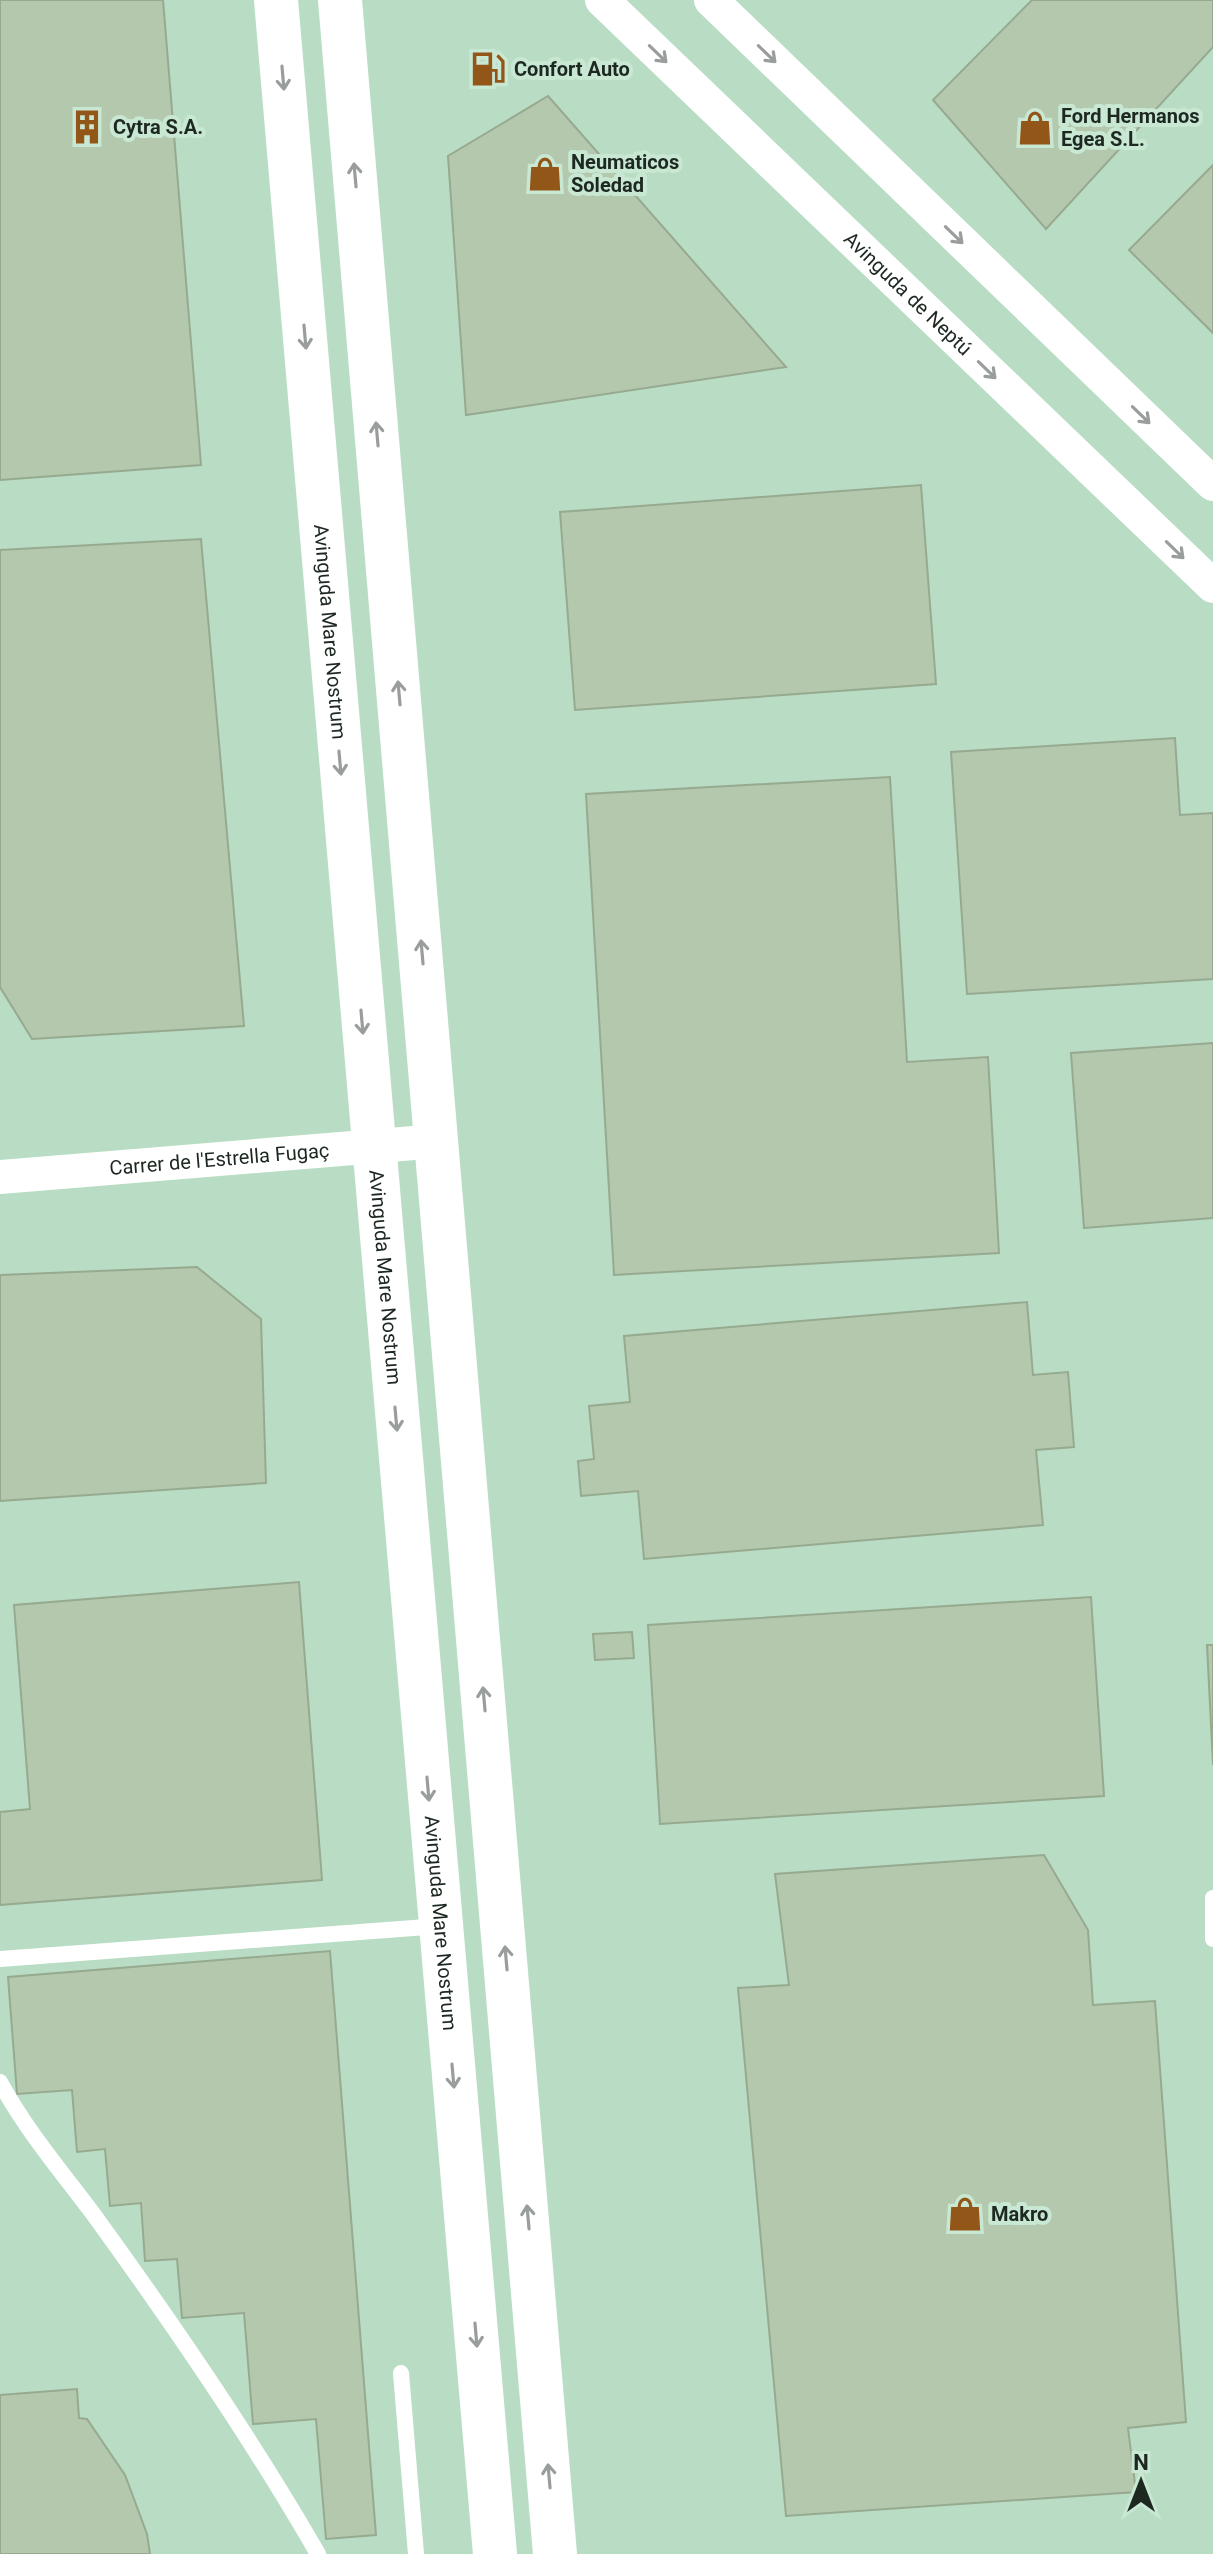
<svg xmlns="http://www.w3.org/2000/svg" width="1213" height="2554" viewBox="0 0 1213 2554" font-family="Roboto,sans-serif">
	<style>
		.built { fill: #b8ddc4 }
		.building { fill: #b4c8ad; stroke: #97aa90; stroke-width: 2 }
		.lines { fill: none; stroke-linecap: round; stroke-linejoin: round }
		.lane { stroke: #fff; stroke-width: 16 }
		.street { stroke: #fff; stroke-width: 34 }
		.primary { stroke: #fff; stroke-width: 44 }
		.oneway { stroke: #999e9b }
		.labels { text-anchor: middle; stroke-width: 8; stroke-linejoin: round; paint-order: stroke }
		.poi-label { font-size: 20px; font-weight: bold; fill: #1d2821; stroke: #c9e8d3; text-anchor: start }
		.street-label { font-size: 20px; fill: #1d2821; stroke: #c9e8d3 }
	</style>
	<rect width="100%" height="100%" fill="#c9e8d3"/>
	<!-- built -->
	<rect class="built" x="0" y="0" width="1213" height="2554"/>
	<!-- building -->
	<g class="building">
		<path d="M0,0H163L201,465L0,480Z"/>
		<path d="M1032,0H1213V47L1046,229L933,100Z"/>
		<path d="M548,96L786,367L466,415L448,156Z"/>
		<path d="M1213,165V333L1129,250Z"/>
		<path d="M921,485L936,684L575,710L560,512Z"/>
		<path d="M201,539L244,1026L32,1039L0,987V550Z"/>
		<path d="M1175,738L1180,815L1213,813V979L967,994L951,752Z"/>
		<path d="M890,777L907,1062L988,1057L999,1253L614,1275L586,794Z"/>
		<path d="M1213,1043V1218L1084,1228L1071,1053Z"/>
		<path d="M197,1267L261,1319L266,1483L0,1501V1275Z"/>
		<path d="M1027,1302L1033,1375L1068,1372L1074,1447L1036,1450L1043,1525L644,1559L638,1491L581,1496L578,1461L594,1459L589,1406L630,1402L624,1336Z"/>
		<path d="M299,1582L322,1880L0,1905V1812L30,1809L14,1605Z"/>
		<path d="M1091,1597L1104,1796L660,1824L648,1625Z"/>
		<path d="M632,1632L634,1658L595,1660L593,1634Z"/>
		<path d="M1207,1645H1213V1765Z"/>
		<path d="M1044,1855L1088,1930L1093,2005L1155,2001L1186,2422L1128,2428L1136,2492L786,2516L738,1988L789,1985L775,1874Z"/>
		<path d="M330,1951L376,2535L326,2539L316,2419L253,2424L244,2313L182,2318L177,2259L145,2261L141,2203L110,2206L105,2149L77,2152L72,2090L17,2094L8,1977Z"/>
		<path d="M77,2389L79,2418L87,2419L125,2475L147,2534L150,2554H0V2395Z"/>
	</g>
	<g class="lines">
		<!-- lane -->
		<g class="lane">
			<path d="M1213,1898V1939"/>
			<path d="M0,1959L440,1926"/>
			<path d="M0,2082C26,2130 61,2171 94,2215C173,2324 251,2437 318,2554"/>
			<path d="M401,2373L416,2554"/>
		</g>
		<!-- street -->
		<g class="street">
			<path id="s1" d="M602,0L1213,586"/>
			<path d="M711,0L1213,484"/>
			<path id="s2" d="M0,1177L438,1141"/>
		</g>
		<!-- primary -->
		<g class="primary">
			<path id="s3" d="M276,0L495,2554"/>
			<path d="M340,0L555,2554"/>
		</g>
	</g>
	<!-- one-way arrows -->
	<defs><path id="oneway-shaft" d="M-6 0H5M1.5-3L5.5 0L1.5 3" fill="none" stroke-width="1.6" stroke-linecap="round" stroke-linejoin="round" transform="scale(2)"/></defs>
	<g class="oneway">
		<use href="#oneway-shaft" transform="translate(658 54) rotate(44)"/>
		<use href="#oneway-shaft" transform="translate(767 54) rotate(44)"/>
		<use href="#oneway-shaft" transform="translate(283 78) rotate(85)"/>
		<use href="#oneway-shaft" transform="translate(355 175) rotate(-95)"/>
		<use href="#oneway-shaft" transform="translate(954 235) rotate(44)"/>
		<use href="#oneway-shaft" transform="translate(305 337) rotate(85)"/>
		<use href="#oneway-shaft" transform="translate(987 370) rotate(44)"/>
		<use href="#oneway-shaft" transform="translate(1141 415) rotate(44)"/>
		<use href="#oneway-shaft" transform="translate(377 434) rotate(-95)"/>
		<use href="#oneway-shaft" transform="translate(1175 550) rotate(44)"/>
		<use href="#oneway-shaft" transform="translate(399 693) rotate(-95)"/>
		<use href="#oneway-shaft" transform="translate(340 763) rotate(85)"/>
		<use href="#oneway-shaft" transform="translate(422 952) rotate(-95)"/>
		<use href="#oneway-shaft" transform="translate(362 1022) rotate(85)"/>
		<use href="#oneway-shaft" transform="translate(396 1419) rotate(85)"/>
		<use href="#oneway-shaft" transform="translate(484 1699) rotate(-95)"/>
		<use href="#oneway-shaft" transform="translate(428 1789) rotate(85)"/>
		<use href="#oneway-shaft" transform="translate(506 1958) rotate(-95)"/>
		<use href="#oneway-shaft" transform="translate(453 2076) rotate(85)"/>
		<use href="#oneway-shaft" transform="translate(528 2217) rotate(-95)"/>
		<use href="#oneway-shaft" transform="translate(476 2335) rotate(85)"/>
		<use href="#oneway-shaft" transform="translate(549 2476) rotate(-95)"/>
	</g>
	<!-- icons -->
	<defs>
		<g id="fuel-bare" transform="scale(2.76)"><path d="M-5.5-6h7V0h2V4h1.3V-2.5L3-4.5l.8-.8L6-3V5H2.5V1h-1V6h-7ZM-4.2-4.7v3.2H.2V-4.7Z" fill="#935619" stroke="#c9e8d3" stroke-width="2.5" paint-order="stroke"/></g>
		<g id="building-bare" transform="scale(2.76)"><path d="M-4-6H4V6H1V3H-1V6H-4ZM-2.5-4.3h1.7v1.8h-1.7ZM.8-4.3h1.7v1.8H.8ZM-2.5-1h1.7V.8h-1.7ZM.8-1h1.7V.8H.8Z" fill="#935619" stroke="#c9e8d3" stroke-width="2.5" paint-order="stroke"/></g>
		<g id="shop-bare" transform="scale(2.76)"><path d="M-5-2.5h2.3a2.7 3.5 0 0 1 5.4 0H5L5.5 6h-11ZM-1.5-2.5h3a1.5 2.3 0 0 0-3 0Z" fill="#935619" stroke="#c9e8d3" stroke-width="2.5" paint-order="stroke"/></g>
	</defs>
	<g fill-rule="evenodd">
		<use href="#fuel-bare" x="488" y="69"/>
		<use href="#building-bare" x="87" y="127"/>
		<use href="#shop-bare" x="1035" y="128"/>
		<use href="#shop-bare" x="545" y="174"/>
		<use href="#shop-bare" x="965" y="2214"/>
	</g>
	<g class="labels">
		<!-- poi labels -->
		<g class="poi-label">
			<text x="514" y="76">Confort Auto</text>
			<text x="1061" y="123">Ford Hermanos<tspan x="1061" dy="23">Egea S.L.</tspan></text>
			<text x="113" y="134">Cytra S.A.</text>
			<text x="571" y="169">Neumaticos<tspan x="571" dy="23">Soledad</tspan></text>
			<text x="991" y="2221">Makro</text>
		</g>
		<!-- street labels -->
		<g class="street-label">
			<text dy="7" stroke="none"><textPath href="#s1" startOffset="424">Avinguda de Neptú</textPath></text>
			<text dy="7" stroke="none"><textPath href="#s3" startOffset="634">Avinguda Mare Nostrum</textPath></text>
			<text dy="7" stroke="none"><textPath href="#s2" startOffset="220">Carrer de l'Estrella Fugaç</textPath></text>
			<text dy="7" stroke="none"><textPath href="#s3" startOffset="1282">Avinguda Mare Nostrum</textPath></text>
			<text dy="7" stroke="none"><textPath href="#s3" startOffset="1930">Avinguda Mare Nostrum</textPath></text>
		</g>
	</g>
	<!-- north arrow -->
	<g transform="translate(1141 2482)" stroke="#c9e8d3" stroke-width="6" paint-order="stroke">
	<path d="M0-6L14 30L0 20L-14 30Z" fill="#1d2821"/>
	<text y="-12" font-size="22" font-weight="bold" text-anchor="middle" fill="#1d2821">N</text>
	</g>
</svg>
